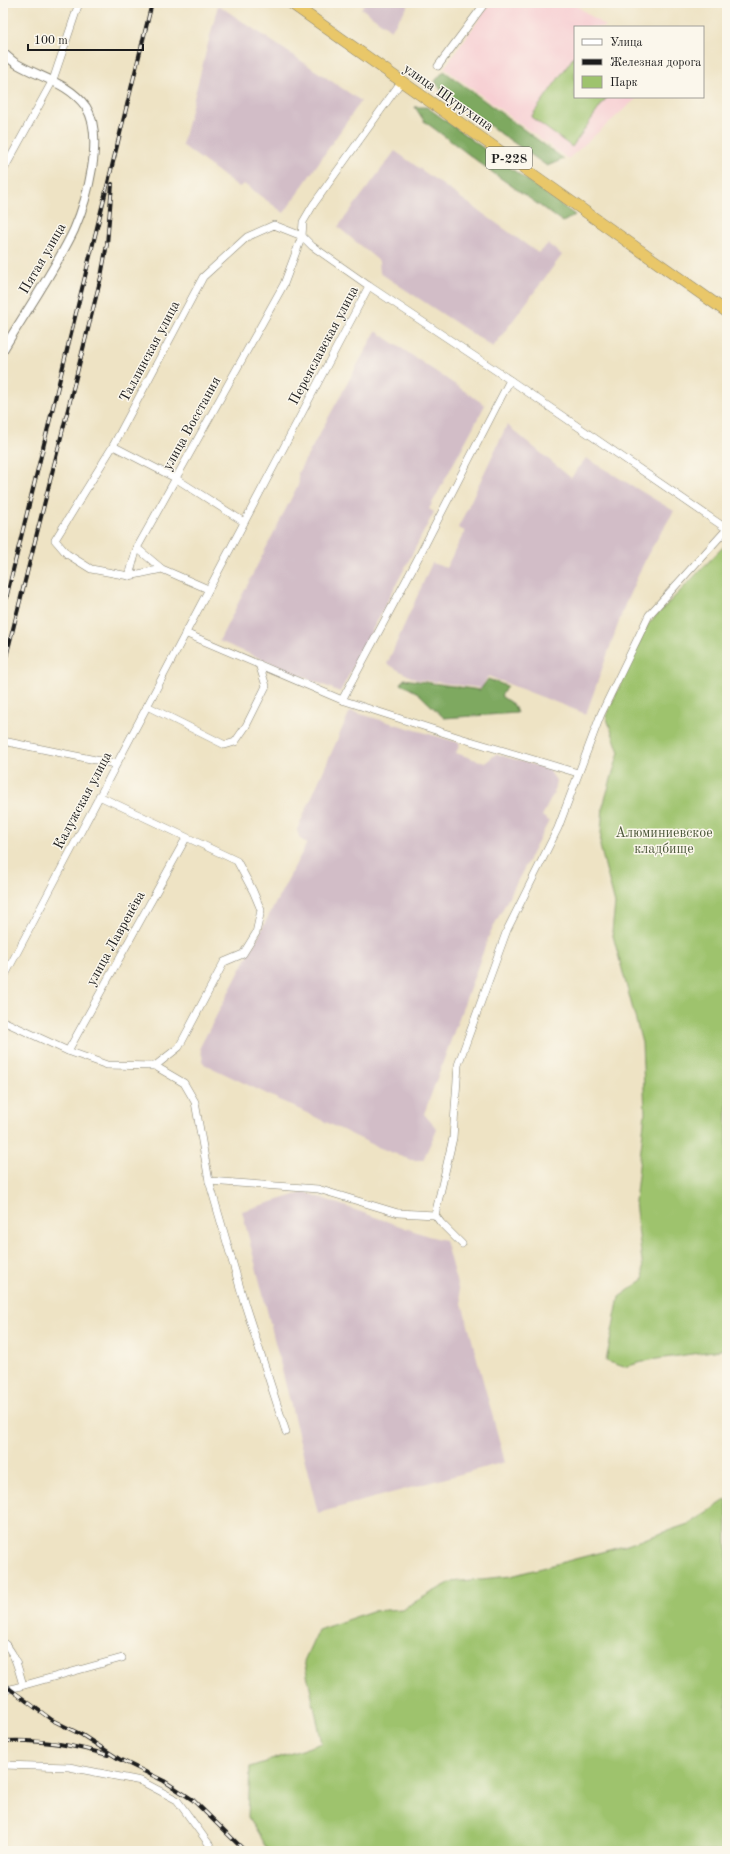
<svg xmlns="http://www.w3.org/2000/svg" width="730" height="1854" viewBox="0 0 730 1854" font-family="'Old Standard TT',serif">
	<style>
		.built { fill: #f7cfd3 }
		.industrial { fill: #d2bdc7 }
		.green { fill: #9ec36d; stroke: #5d7044 }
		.forest { fill: #7ea960; stroke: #4d623e }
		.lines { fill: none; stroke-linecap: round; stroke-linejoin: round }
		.minor-casing { stroke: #858070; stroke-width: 8 }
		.tertiary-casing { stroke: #858070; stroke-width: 10 }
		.trunk-casing { stroke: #858070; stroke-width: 12 }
		.minor { stroke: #fff; stroke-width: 7 }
		.tertiary { stroke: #fff; stroke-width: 8 }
		.trunk { stroke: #e9c769; stroke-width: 11 }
		.rail-casing { stroke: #1c1c1c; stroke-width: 4 }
		.rail { stroke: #fbf7ec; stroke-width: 2.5; stroke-dasharray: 8; stroke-linecap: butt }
		.labels { text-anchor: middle; stroke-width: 3; stroke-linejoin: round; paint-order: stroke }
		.shield { fill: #fbf7ec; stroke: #5f5e5a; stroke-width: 1 }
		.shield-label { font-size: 13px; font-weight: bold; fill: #1c1c1c }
		.street-label { font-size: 14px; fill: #1c1c1c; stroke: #fbf7ec }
		.park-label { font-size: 14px; fill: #4a5638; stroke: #fbf7ec }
	</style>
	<rect width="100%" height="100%" fill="#fbf7ec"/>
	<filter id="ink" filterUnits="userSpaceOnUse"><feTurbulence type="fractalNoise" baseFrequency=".025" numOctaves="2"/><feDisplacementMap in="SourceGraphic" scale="8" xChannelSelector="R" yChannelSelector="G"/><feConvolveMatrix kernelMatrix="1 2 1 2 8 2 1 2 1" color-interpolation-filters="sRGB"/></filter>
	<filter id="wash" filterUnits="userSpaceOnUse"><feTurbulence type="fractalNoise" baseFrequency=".012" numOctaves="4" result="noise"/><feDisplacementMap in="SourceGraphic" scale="16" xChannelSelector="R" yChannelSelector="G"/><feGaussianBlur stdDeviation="0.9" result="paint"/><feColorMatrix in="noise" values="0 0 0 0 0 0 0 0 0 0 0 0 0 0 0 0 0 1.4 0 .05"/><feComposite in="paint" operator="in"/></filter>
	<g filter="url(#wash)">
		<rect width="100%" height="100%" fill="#eee3c4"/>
		<!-- built -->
		<path class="built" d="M491,3H573L606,27H575V97H638L568,159L444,68Z"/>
		<!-- industrial -->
		<g class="industrial">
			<path d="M361,3H410L391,30L361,8L364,5Z"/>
			<path d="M218,5L361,101L284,213L244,184L239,187L182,145Z"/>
			<path d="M395,151L538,253L548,244L562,255L493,347L380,273L379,261L338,227Z"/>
			<path d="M376,331L485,405L429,509L434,512L340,692L219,641L299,483L298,473Z"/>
			<path d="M507,425L571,478L586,458L674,511L648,554L626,602L586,714L488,676L481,688L415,679L387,664L432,563L446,568L465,531L458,528Z"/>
			<path d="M350,711L460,743L456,753L485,763L496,754L548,769L556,780L554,793L542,816L549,821L490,933L424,1114L437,1129L423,1160H411L378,1147L204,1064L200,1047L307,843L300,839L297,830Z"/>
			<path d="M305,1192L428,1236L445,1240L505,1462L318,1513L242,1211Z"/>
		</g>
		<!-- green -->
		<g class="green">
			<path d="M575,55V97H607L572,147L531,117Z"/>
			<path d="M727,543V1349L650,1360L624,1367L606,1361L619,1297L644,1279L635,1202L645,1113L642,1043L612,932L615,904L600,846L603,806L619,752L606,716L648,624Z"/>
			<path d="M727,1499V1851H268L248,1817L250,1767L322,1743L304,1661L318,1630L372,1611L402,1609L451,1582L511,1576L624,1546L691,1523Z"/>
		</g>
		<!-- forest -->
		<g class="forest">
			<path d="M444,71L564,159L547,166L443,93L435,81Z"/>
			<path d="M415,107H427L575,215L563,222L496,175L424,121Z"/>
			<path d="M404,679L480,690L488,679L507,686L501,696L514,705L517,713L444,718L418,693L401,684Z"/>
		</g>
	</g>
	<g filter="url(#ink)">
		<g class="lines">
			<!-- minor casing -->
			<g class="minor-casing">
				<g id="minor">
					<path d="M438,66L485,3"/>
					<path d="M3,171L53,80L79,3"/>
					<path d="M369,286L510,380L727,529"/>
					<path d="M113,446L175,478L244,522"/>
					<path d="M162,569L129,576L91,569L67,554L55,540L113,446L203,277L247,237L274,225L302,236L284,284L137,548L162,569L208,589"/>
					<path d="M129,576L137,548"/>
					<path d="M185,633L342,700L457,737L578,773"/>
					<path d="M342,700L416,562L510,380"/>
					<path d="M147,706L225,745L235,742L246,726L266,686L259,664"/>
					<path d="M3,741L115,764"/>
					<path d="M99,796L237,861L253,891L261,910L256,933L243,954L224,962L179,1047L155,1066"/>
					<path d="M3,979L369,286L312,246L302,236L303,222L313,205L401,82"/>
					<path d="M3,1021L68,1051L107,1065L155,1066L184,1083L195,1102L209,1181L245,1305L286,1432"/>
					<path d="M68,1051L186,838"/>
					<path d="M209,1181L318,1189L398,1213L435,1215L441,1223L462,1244"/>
					<path d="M435,1215L453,1138L458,1065L507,930L558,828L601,714L649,615L727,529"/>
					<path d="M3,1642C16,1654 18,1669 23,1685"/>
					<path d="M3,1691L122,1658"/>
					<path d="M3,1765L69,1767L141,1781L177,1800L214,1851"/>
				</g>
			</g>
			<!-- tertiary casing -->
			<g class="tertiary-casing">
				<path id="tertiary" d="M3,53C8,57 12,61 17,64C41,78 69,83 86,107C105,136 87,200 74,230C55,270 26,311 3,350"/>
			</g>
			<!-- trunk casing -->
			<g class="trunk-casing">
				<path id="trunk" d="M291,3L727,312"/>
			</g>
			<!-- minor -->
			<use href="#minor" class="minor"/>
			<!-- tertiary -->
			<use href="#tertiary" class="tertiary"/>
			<!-- trunk -->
			<use href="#trunk" class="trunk"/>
			<!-- rail casing -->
			<g class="rail-casing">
				<g id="rail">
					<path d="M3,611L152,3"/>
					<path d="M3,669L101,277L107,244L112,184"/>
					<path d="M3,1682L10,1689L52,1720L82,1735L119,1759L164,1781L193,1800L245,1851"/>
					<path d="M3,1741C39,1739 74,1745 108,1755"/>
				</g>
			</g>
			<!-- rail -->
			<use href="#rail" class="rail"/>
		</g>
	</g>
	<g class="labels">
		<!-- shield labels -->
		<rect class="shield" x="486" y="147" width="46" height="22" rx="3"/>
		<g class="shield-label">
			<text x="509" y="163">Р-228</text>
		</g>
		<!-- street labels -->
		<g class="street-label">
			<text transform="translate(449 97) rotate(35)" y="5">улица Шурухина</text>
			<text transform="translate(42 258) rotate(-60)" y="5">Пятая улица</text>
			<text transform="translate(323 345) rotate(-62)" y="5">Переяславская улица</text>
			<text transform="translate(149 351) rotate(-62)" y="5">Таллинская улица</text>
			<text transform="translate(191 423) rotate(-61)" y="5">улица Восстания</text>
			<text transform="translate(82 800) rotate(-62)" y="5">Калужская улица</text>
			<text transform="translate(115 938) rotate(-61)" y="5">улица Лавренёва</text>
		</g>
		<!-- park labels -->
		<g class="park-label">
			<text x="664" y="837">Алюминиевское<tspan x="664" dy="16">кладбище</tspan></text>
		</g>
	</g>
	<!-- margin -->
	<rect width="730" height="1854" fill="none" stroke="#fbf7ec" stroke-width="16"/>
	<!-- legend -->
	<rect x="574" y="26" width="130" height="72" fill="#fbf7ec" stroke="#a29f99"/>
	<rect x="582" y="39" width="20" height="6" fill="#ffffff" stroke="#a29f99"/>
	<text x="610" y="46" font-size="12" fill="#1c1c1c">Улица</text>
	<rect x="582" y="59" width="20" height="6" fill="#1c1c1c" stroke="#a29f99"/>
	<text x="610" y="66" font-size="12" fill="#1c1c1c">Железная дорога</text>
	<rect x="582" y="76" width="20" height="12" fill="#9ec36d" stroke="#a29f99"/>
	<text x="610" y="86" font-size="12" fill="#1c1c1c">Парк</text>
	<!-- scale -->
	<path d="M28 44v6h115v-6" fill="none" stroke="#1c1c1c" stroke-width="2"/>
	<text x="34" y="44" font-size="12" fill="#1c1c1c" stroke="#fbf7ec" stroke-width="3" paint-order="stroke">100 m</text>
</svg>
